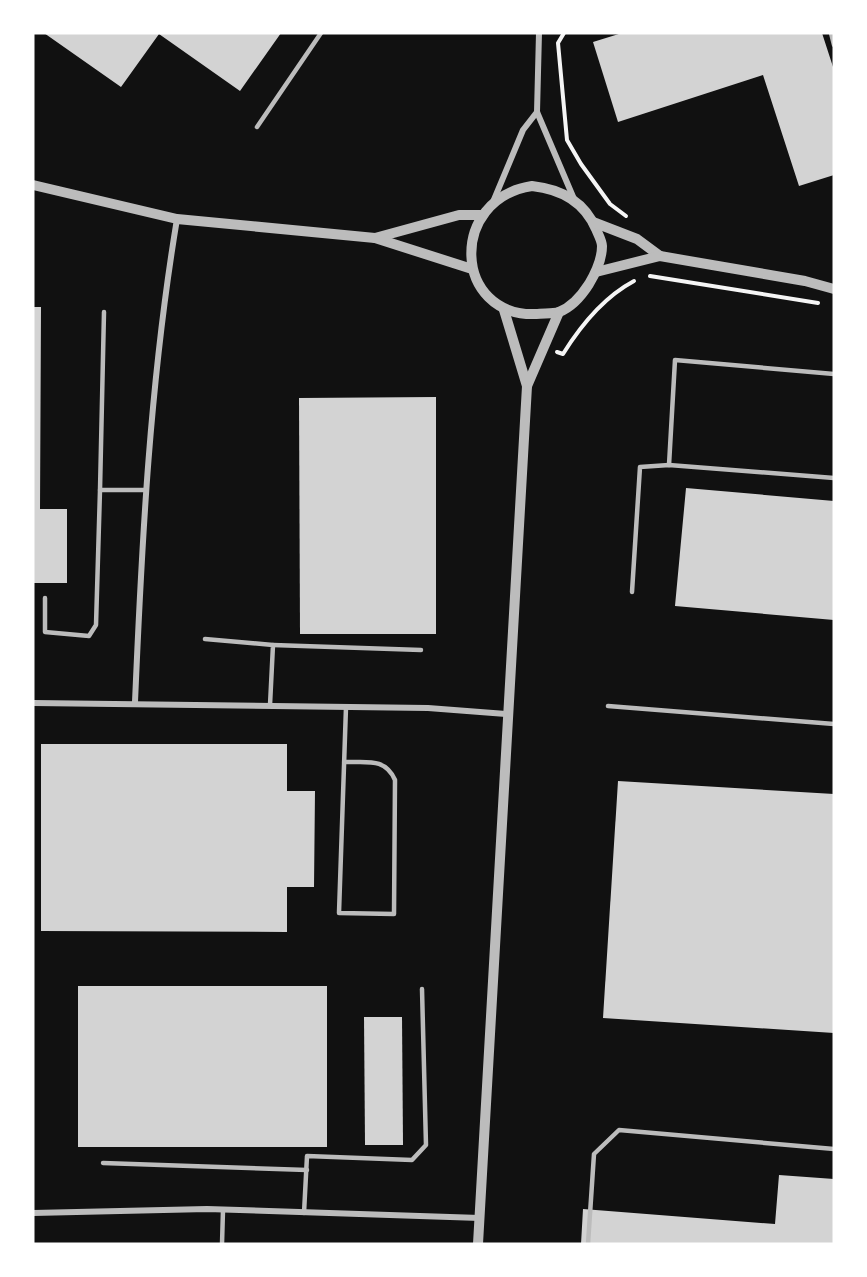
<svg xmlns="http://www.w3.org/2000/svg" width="867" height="1277" viewBox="0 0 867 1277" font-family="Jost,sans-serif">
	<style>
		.building { fill: #d3d3d3 }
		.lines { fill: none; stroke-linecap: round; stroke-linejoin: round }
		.path { stroke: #f5f5f5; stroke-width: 4 }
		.service { stroke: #bcbcbc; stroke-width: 4.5 }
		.minor { stroke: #bcbcbc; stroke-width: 6 }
		.tertiary { stroke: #bcbcbc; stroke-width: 10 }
	</style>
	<rect width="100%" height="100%" fill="#111"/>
	<!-- building -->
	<g class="building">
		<path d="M44,33H281L240,91L159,34L121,87Z"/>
		<path d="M622,33H822L834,70V175L799,186L763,75L618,122L593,42Z"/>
		<path d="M33,307H41L40,509H67V583H33Z"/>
		<path d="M436,397V634H300L299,398Z"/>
		<path d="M686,488L834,501V620L675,606Z"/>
		<path d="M41,744H287V791H315L314,887H287V932L41,931Z"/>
		<path d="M618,781L834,794V1033L603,1018Z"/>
		<rect x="78" y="986" width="249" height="161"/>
		<path d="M364,1017H402L403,1145H365Z"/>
		<path d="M779,1175L834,1179V1244H581L583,1209L775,1224Z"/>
	</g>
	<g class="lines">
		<!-- path -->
		<g class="path">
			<path d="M564,33L558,43L567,140L581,164L610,204L626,216"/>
			<path d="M650,276L818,303"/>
			<path d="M557,352L563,354C581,325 604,297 634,281"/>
		</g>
		<!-- service -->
		<g class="service">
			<path d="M831,33L834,45"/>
			<path d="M257,127L321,33"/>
			<path d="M669,465L675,360L834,374"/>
			<path d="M100,490L104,312"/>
			<path d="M632,592L640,467L669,465L834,478"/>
			<path d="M45,598V632L89,636L96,625L100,490H145"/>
			<path d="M205,639L273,645L270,705"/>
			<path d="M273,645L421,650"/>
			<path d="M608,706L834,724"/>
			<path d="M344,762C366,763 385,757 395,780L394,914L339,913L346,707"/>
			<path d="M103,1163L307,1170"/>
			<path d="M304,1213L307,1156L412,1160L426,1145L422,989"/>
			<path d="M222,1244L223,1210"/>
			<path d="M588,1244L594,1154L619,1130L834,1149"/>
		</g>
		<!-- minor -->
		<g class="minor">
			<path d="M539,33L537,112L574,199"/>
			<path d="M493,202L523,130L537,112"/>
			<path d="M135,702C142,539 150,381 177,219"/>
			<path d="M33,703L428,708L506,714"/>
			<path d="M33,1213L207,1209L480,1218"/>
		</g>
		<!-- tertiary -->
		<g class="tertiary">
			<path d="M33,185L177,219L375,238L472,269"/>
			<path d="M532,186C560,189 584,201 596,229C598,234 602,241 602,246C602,259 595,274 589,284C582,295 572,307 559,312C553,314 543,313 536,314C453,317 448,199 532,186Z"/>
			<path d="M593,222L637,239L660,256"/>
			<path d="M375,238L459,215H481"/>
			<path d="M596,272L660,256L805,281L834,289"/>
			<path d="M527,386L559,312"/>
			<path d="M478,1244L527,386L504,310"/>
		</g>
	</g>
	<!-- border -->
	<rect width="867" height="1277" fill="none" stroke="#ffffff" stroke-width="69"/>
</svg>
